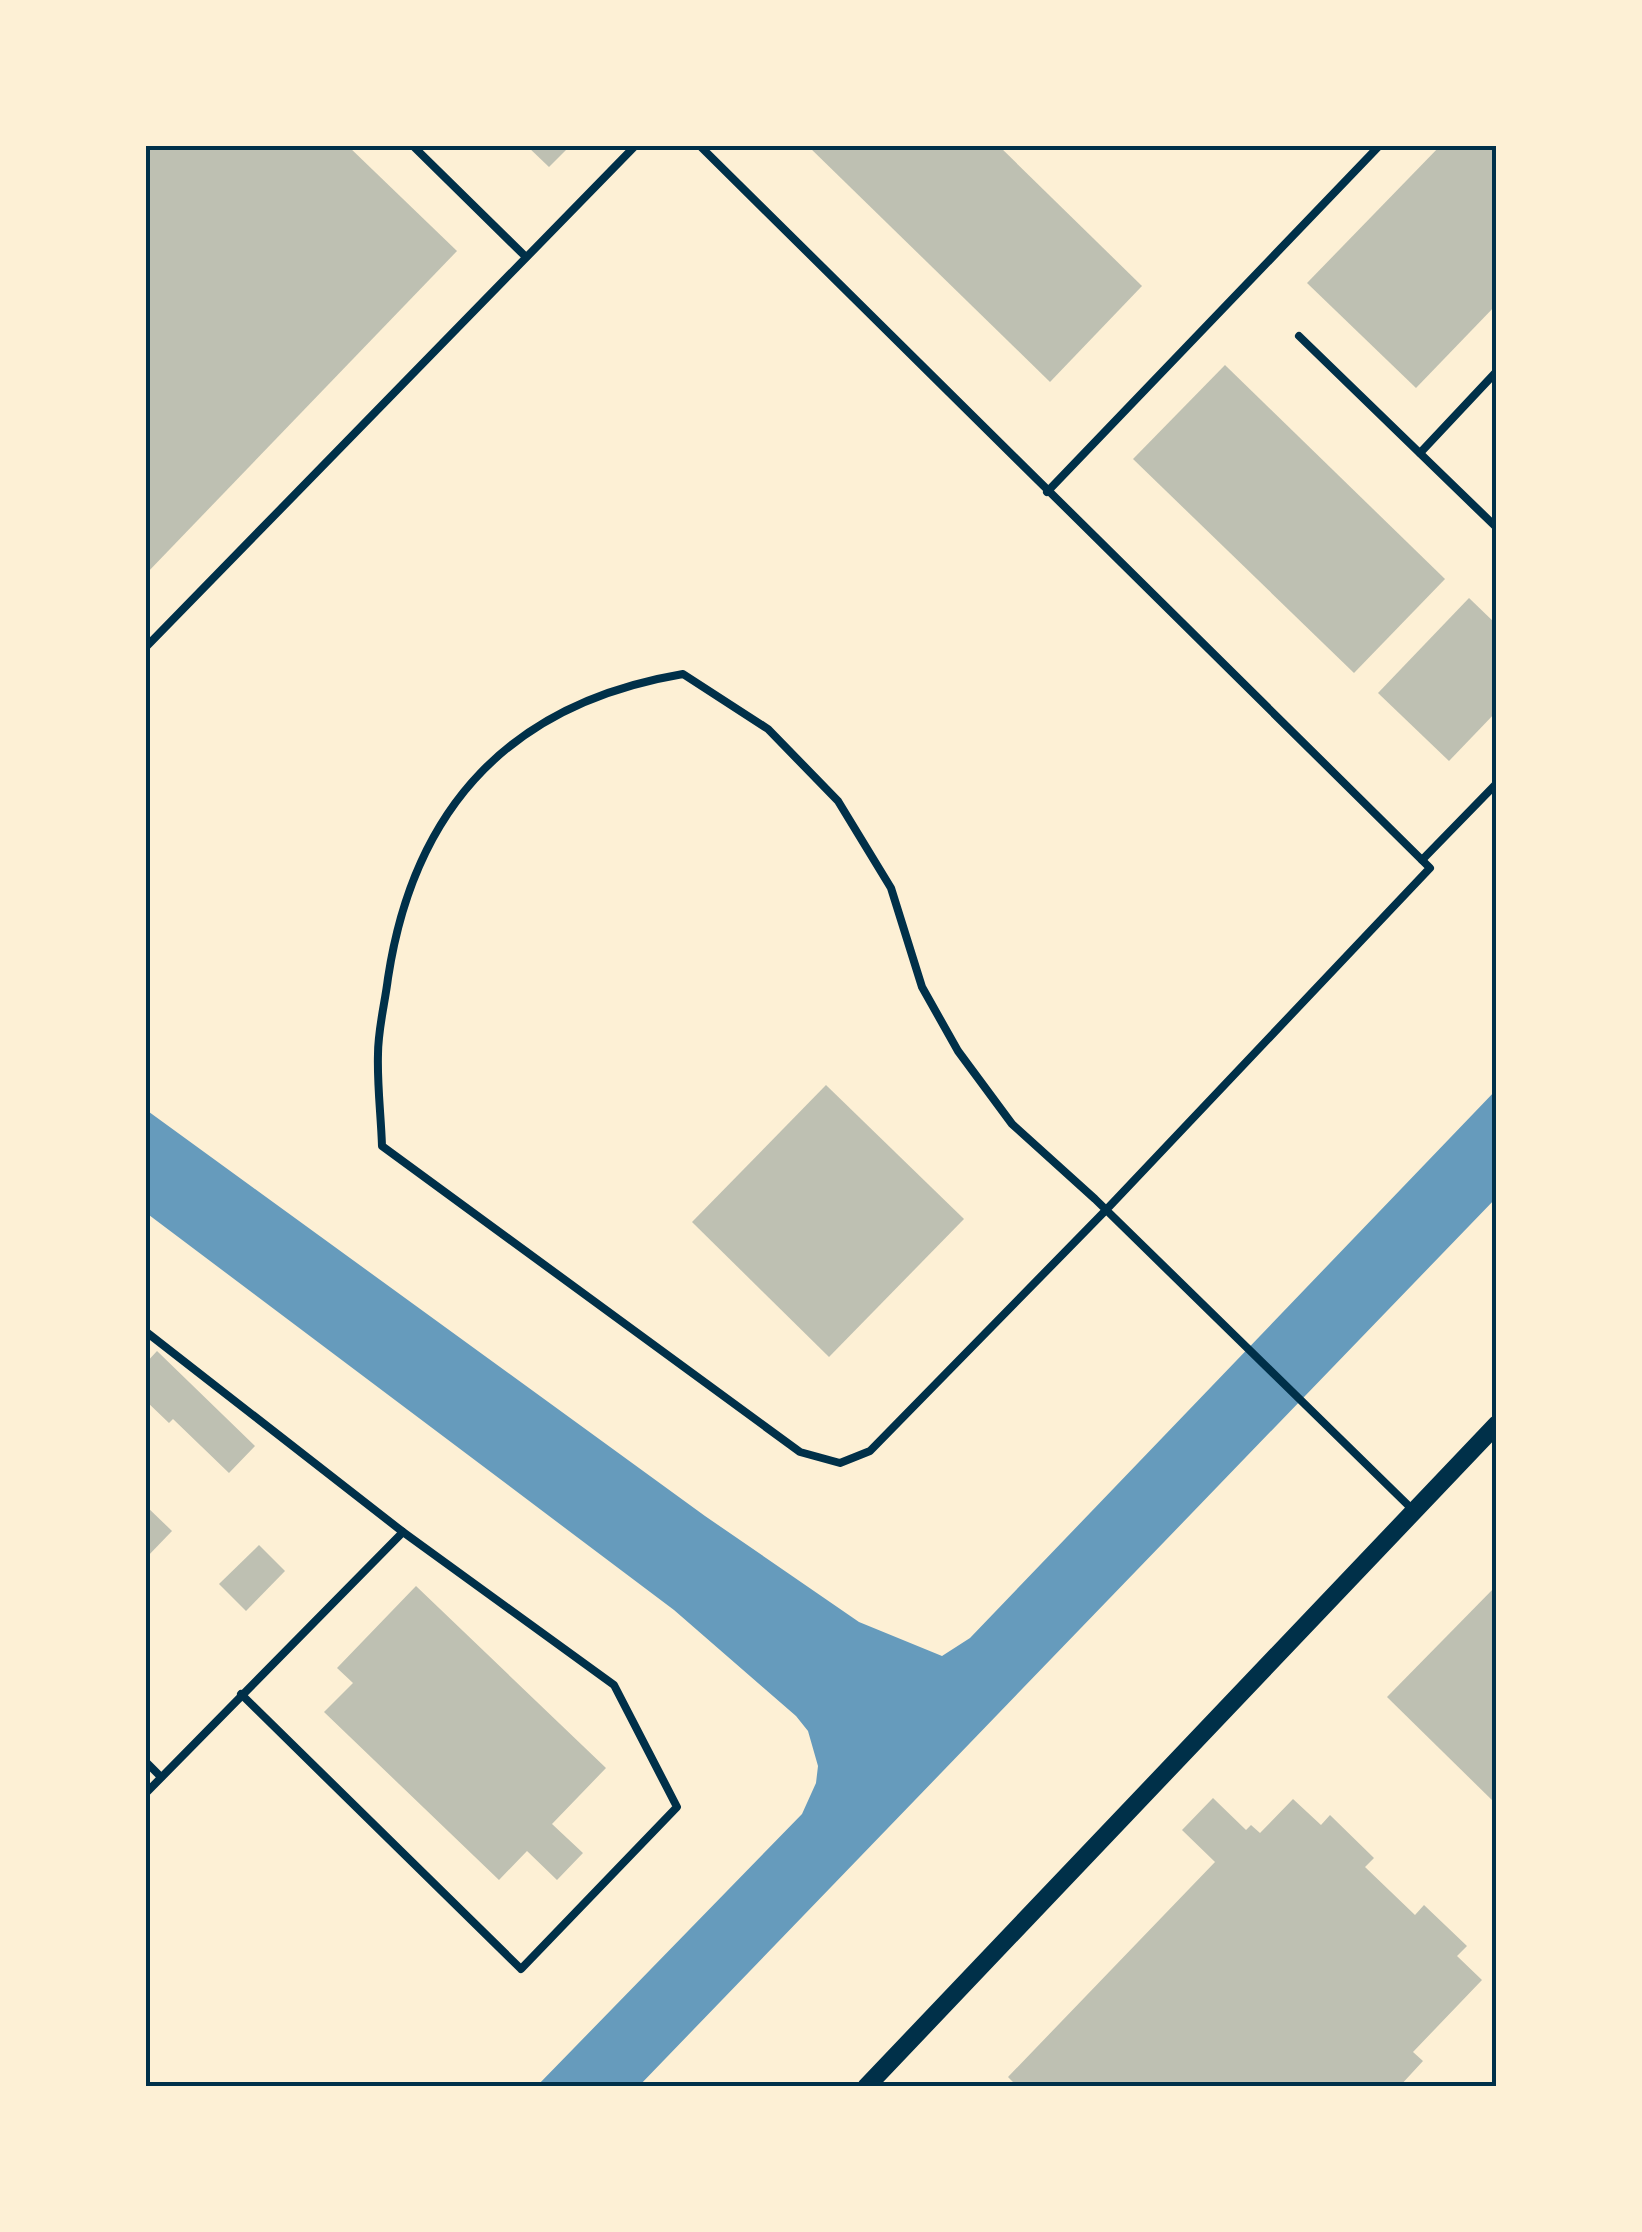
<svg xmlns="http://www.w3.org/2000/svg" width="1642" height="2232" viewBox="0 0 1642 2232" font-family="'Roboto Condensed',sans-serif">
	<style>
		.water { fill: #669bbc }
		.building { fill: #bec0b2 }
		.lines { fill: none; stroke-linecap: round; stroke-linejoin: round }
		.service { stroke: #003049; stroke-width: 8 }
		.tertiary { stroke: #003049; stroke-width: 18 }
		.neatline { fill: none; stroke: #003049; stroke-width: 4 }
	</style>
	<rect width="100%" height="100%" fill="#fdf0d5"/>
	<!-- water -->
	<path class="water" d="M1497,1089V1197L638,2087H536L802,1814L816,1783L818,1766L808,1731L796,1716L674,1610L145,1212V1109L705,1516L859,1622L942,1656L970,1638Z"/>
	<!-- building -->
	<g class="building">
		<path d="M145,145H347L457,251L145,575Z"/>
		<path d="M526,145H571L549,167Z"/>
		<path d="M807,145H998L1142,286L1050,382Z"/>
		<path d="M1441,145H1497V304L1416,388L1307,283Z"/>
		<path d="M1225,365L1445,579L1354,673L1133,459Z"/>
		<path d="M1469,598L1497,625V711L1449,761L1378,693Z"/>
		<path d="M826,1085L964,1219L829,1357L692,1222Z"/>
		<path d="M157,1351L255,1446L229,1473L173,1419L169,1423L145,1400V1364Z"/>
		<path d="M145,1505L172,1531L145,1559Z"/>
		<path d="M259,1545L285,1571L246,1611L219,1584Z"/>
		<path d="M1497,1585V1805L1387,1697Z"/>
		<path d="M416,1586L606,1768L552,1824L583,1853L557,1880L527,1851L499,1880L324,1712L353,1683L337,1668Z"/>
		<path d="M1213,1798L1246,1830L1251,1825L1260,1833L1293,1799L1321,1825L1330,1815L1374,1858L1365,1867L1415,1915L1424,1905L1467,1946L1457,1956L1482,1980L1413,2052L1423,2061L1399,2087H1018L1008,2077L1215,1862L1182,1830Z"/>
	</g>
	<g class="lines">
		<!-- service -->
		<g class="service">
			<path d="M412,145L526,257"/>
			<path d="M699,145L1430,868L1106,1210L870,1451L840,1463L800,1452L382,1146C381,1115 377,1085 378,1054C378,1029 385,1003 388,978C414,807 511,703 683,674L768,729L838,801L891,888L922,987L958,1051L1012,1124L1095,1199C1202,1303 1308,1407 1414,1511"/>
			<path d="M1299,336L1497,528"/>
			<path d="M1420,453L1497,371"/>
			<path d="M1047,492L1380,145"/>
			<path d="M145,648L636,145"/>
			<path d="M1422,860L1497,783"/>
			<path d="M145,1331L403,1532L614,1685L677,1807L521,1969L241,1694"/>
			<path d="M145,1761L161,1777"/>
			<path d="M145,1794L403,1532"/>
		</g>
		<!-- tertiary -->
		<path class="tertiary" d="M866,2087L1497,1424"/>
	</g>
	<!-- border -->
	<rect width="1642" height="2232" fill="none" stroke="#fdf0d5" stroke-width="295"/>
	<rect x="148" y="148" width="1346" height="1936" class="neatline"/>
</svg>
